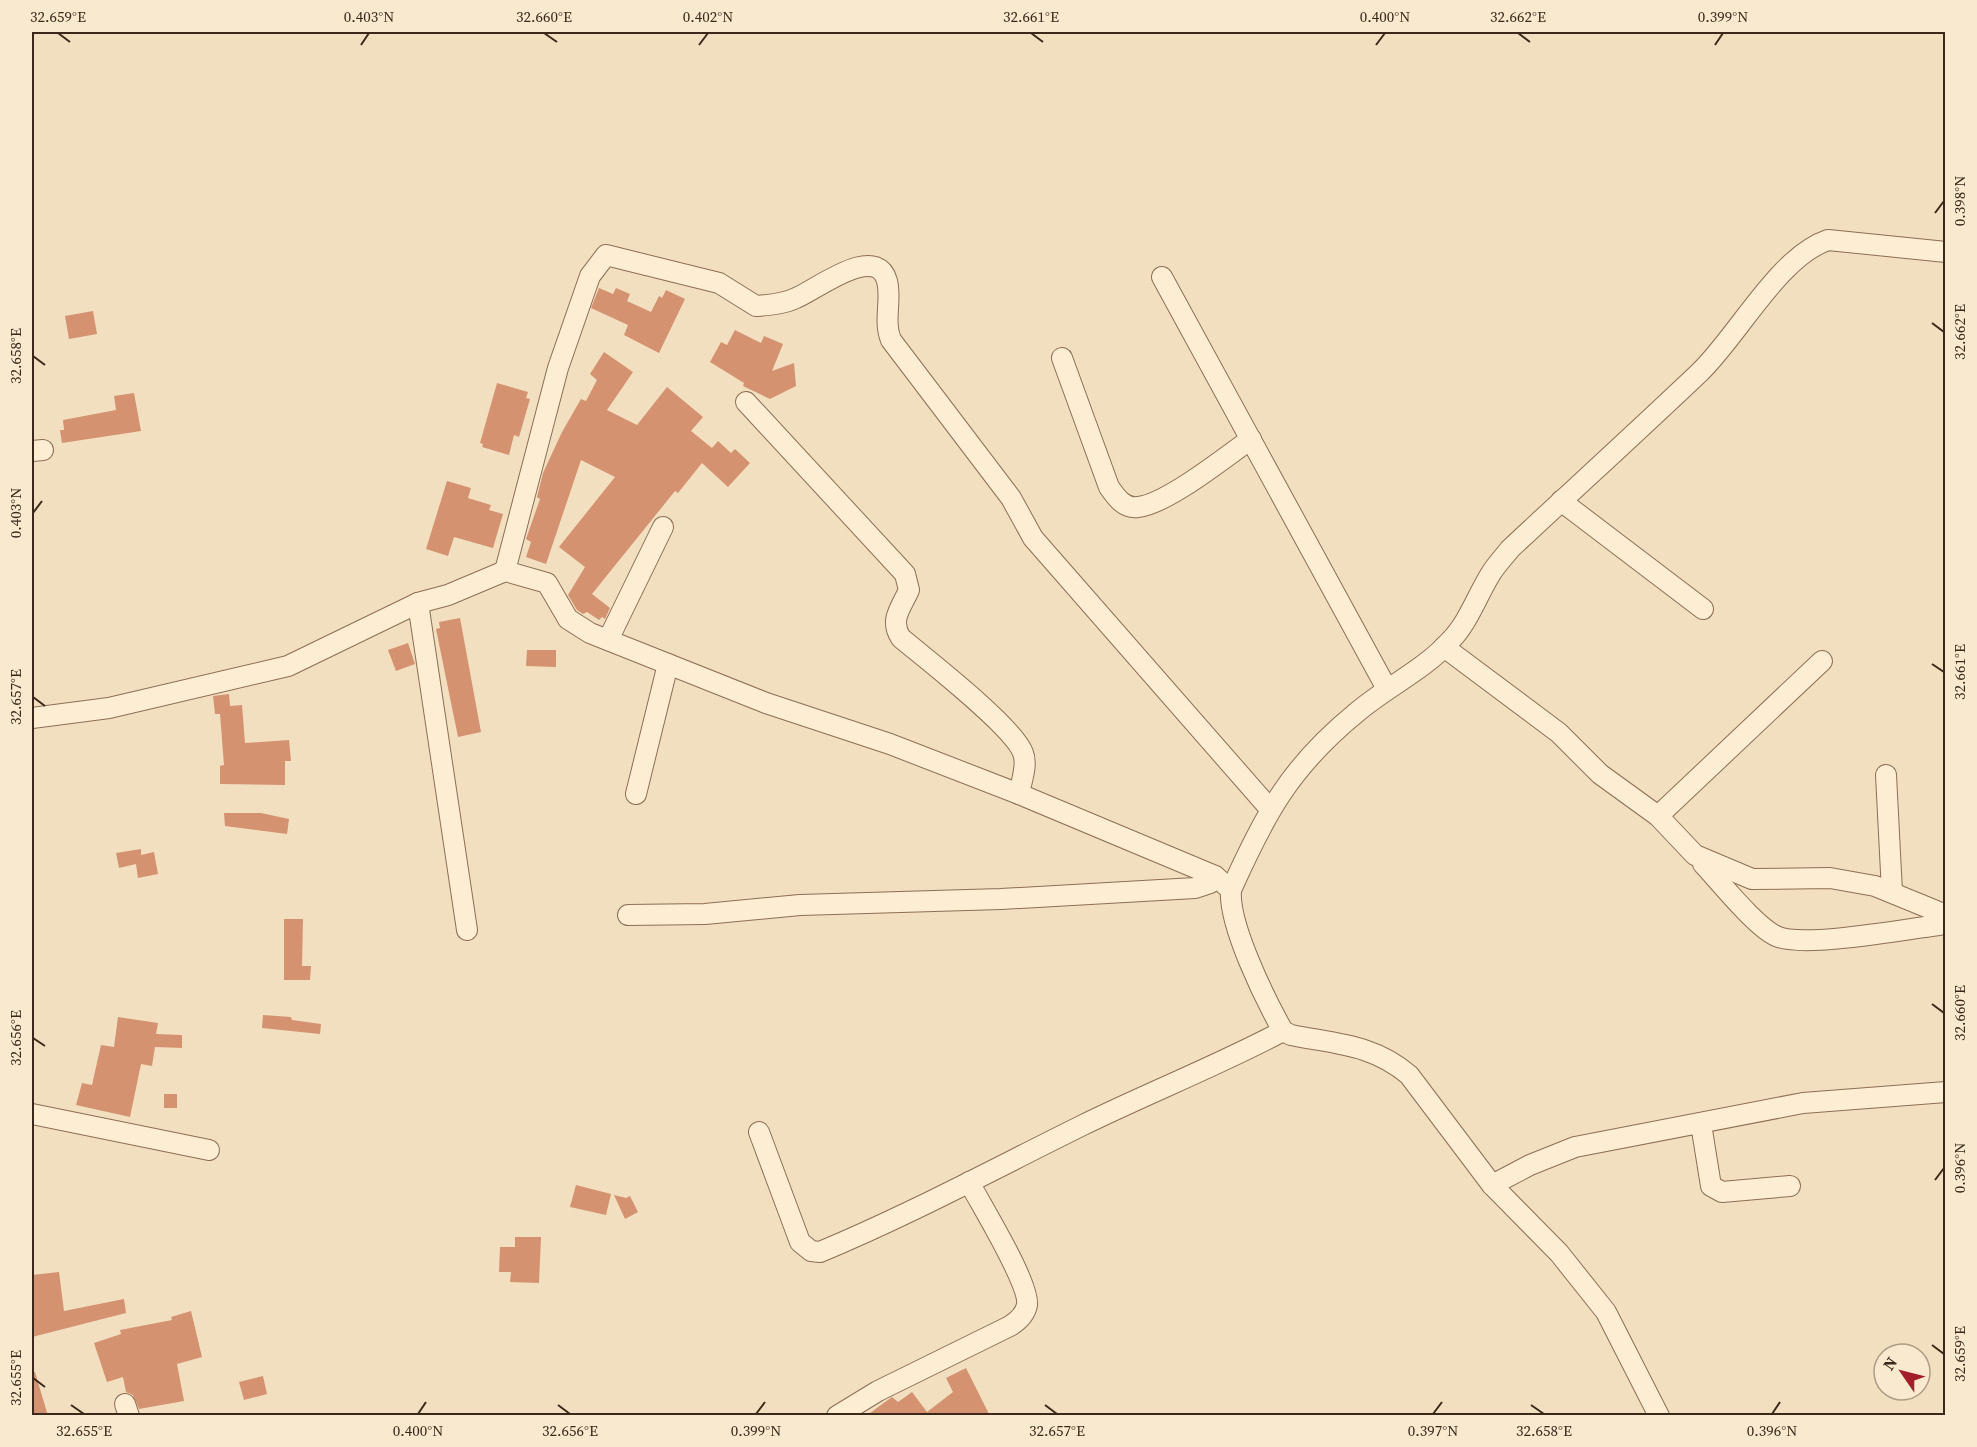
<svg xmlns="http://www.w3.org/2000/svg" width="1977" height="1447" viewBox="0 0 1977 1447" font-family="'Source Serif 4',serif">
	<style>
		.building { fill: #d49271 }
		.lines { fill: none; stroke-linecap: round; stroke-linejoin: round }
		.minor-casing { stroke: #8d6e55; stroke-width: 22 }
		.minor { stroke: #fcedd3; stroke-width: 20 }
		.ticks { fill: none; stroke: #3b281b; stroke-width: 2 }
		.neatline { fill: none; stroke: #3b281b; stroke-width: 2 }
		.ticks-label { font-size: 15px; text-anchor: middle; fill: #3b281b }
	</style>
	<rect width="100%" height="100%" fill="#f2dfbf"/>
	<!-- building -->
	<g class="building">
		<path d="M599,288L613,294L616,288L630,294L627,301L651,312L659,296L662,298L666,290L685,299L659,353L624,335L628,325L591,308Z"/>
		<path d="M93,311L97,334L69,339L65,316Z"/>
		<path d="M735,330L761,343L764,336L783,344L772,371L794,363L796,386L770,399L743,386L744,383L710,362L721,342L727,345Z"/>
		<path d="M604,352L633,372L607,410L637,425L667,387L703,417L691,431L712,448L718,441L731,453L735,449L750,463L728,487L702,463L678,493L675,491L592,594L610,608L605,619L602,617L599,620L587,612L583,614L577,610L568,595L585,567L559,547L615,477L581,460L546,564L526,557L531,542L526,539L540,499L537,497L543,473L562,432L581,399L586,401L597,380L590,374Z"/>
		<path d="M497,383L528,392L526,398L530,399L519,437L514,435L509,455L482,447L483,444L480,443Z"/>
		<path d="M134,393L141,431L62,443L60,430H64L63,420L116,410L114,396Z"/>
		<path d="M447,481L471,488L468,498L491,505L489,510L503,514L493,548L454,537L448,556L426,549Z"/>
		<path d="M460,618L481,732L458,737L436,629L440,628L439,622Z"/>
		<path d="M408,643L415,664L396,671L388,650Z"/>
		<path d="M527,650H556V667L526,666Z"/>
		<path d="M229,694L230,706L242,705L245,743L289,740L291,761H285V785L220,784V766L224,765L220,714H215L213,696Z"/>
		<path d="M224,813H261L289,819L287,834L225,826Z"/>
		<path d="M141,849V855L154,852L158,874L138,878L136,864L119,868L116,853Z"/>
		<path d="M284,919H303L302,966H311L310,980H284Z"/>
		<path d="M263,1015L291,1017L292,1020L321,1024L320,1034L262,1028Z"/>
		<path d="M118,1017L158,1023L156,1034L182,1035V1048L155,1047L152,1066L141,1064L130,1117L76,1105L82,1083L92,1085L101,1045L114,1047Z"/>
		<rect x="164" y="1094" width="13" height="14"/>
		<path d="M576,1185L611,1194L606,1215L570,1207Z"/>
		<path d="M614,1195L626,1198L630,1196L638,1212L625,1219Z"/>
		<path d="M515,1237H541L539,1283L510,1282L511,1272H499L500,1247H515Z"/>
		<path d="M59,1272L64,1311L124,1299L126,1313L32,1337V1275Z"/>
		<path d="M191,1311L202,1357L177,1364L184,1401L139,1409L133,1395L126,1392L123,1377L107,1382L94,1343L121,1334L120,1330L172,1320L171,1317Z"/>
		<path d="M966,1368L990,1416H866L892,1397L898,1402L912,1392L927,1412L953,1392L946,1378Z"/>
		<path d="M32,1372H35L48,1416H32Z"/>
		<path d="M263,1376L267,1394L244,1400L239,1382Z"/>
	</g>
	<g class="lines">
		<!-- minor casing -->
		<g class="minor-casing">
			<g id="minor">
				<path d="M1162,277L1387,689"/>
				<path d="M1062,358L1109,487C1116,497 1124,509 1138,507C1167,504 1225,457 1251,439"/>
				<path d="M746,402L905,574L909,590C901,608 889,620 901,638C926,659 1014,727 1023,753C1028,765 1021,782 1019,794"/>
				<path d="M32,451L43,450"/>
				<path d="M1561,501L1703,609"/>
				<path d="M505,571L558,368L590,276L606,255L719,283L756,306C769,305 784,304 796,298C816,290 876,242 887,281C892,300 883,321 891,340L1011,498L1033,538L1270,809"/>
				<path d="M418,603L467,930"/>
				<path d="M608,640L663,527"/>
				<path d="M1444,647L1559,733L1600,774L1658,816L1695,855L1752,879L1830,878L1875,886L1946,915"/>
				<path d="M32,718L109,708L288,666L418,603L448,595L505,571L547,583L568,619L590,633L766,703L890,744L1019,794L1215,876L1231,890C1228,924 1265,999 1283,1031L1291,1035C1335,1044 1373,1044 1409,1075L1492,1185L1559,1253L1606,1312L1659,1416"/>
				<path d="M1886,775L1892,892"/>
				<path d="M636,794L668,664"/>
				<path d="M1658,816L1822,661"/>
				<path d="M1703,864C1720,882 1755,926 1776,936C1803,949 1912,928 1946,924"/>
				<path d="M1231,890C1265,814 1290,767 1356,713C1386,687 1423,671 1450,641C1468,623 1477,596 1490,575C1495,566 1503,558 1510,549C1573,490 1637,432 1699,373C1738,336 1778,257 1828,240L1946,252"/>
				<path d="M628,915L705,914L800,905L1001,899L1195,888L1210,883L1215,876"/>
				<path d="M32,1114L209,1150"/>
				<path d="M1701,1124L1711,1186L1722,1192L1790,1186"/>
				<path d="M759,1132L800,1242L811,1251L820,1252C909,1215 994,1169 1081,1126C1148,1093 1217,1066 1283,1031"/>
				<path d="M1492,1185L1530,1165L1575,1147L1803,1103L1946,1092"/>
				<path d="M125,1404L129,1416"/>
				<path d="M837,1416L878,1391L1010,1326C1018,1321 1025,1315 1027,1305C1030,1284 981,1205 969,1182"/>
			</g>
		</g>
		<!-- minor -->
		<use href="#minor" class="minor"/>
	</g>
	<!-- ticks -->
	<path class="ticks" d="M58,33L70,42M544,33L557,42M1031,33L1043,42M1518,33L1530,42M361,45L369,33M699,45L708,33M1376,45L1385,33M1715,45L1723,33M1935,213L1944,201M1932,323L1944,332M33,356L45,365M33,513L42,501M1932,664L1944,672M33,697L45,706M1932,1004L1944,1013M33,1038L45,1046M1935,1180L1944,1168M1932,1345L1944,1354M33,1378L45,1387M71,1405L84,1414M558,1405L570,1414M1045,1405L1057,1414M1531,1405L1544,1414M418,1414L426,1402M756,1414L765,1402M1433,1414L1442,1402M1772,1414L1780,1402"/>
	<!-- border -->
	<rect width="1977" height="1447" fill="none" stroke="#f9eacf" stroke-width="66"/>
	<!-- north arrow -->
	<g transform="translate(1902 1372) rotate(305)"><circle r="28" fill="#f9eacf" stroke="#ad9c87" stroke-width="1.5"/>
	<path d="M0-4.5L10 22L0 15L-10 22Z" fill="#a21f2a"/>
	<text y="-9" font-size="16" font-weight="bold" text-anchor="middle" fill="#3b281b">N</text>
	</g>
	<rect x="33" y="33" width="1911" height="1381" class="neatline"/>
	<g class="ticks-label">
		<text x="58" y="22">32.659°E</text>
		<text x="369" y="22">0.403°N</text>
		<text x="544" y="22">32.660°E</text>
		<text x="708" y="22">0.402°N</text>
		<text x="1031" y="22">32.661°E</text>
		<text x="1385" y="22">0.400°N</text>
		<text x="1518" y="22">32.662°E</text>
		<text x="1723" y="22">0.399°N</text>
		<text transform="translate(1960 201) rotate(-90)" y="5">0.398°N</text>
		<text transform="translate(1960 332) rotate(-90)" y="5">32.662°E</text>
		<text transform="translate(16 356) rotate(-90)" y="5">32.658°E</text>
		<text transform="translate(16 513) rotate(-90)" y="5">0.403°N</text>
		<text transform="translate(1960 672) rotate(-90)" y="5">32.661°E</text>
		<text transform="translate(16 697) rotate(-90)" y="5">32.657°E</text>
		<text transform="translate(1960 1013) rotate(-90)" y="5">32.660°E</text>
		<text transform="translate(16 1038) rotate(-90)" y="5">32.656°E</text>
		<text transform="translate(1960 1168) rotate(-90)" y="5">0.396°N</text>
		<text transform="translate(1960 1354) rotate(-90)" y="5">32.659°E</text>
		<text transform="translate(16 1378) rotate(-90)" y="5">32.655°E</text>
		<text x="84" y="1436">32.655°E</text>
		<text x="418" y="1436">0.400°N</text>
		<text x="570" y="1436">32.656°E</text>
		<text x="756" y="1436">0.399°N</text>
		<text x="1057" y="1436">32.657°E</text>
		<text x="1433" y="1436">0.397°N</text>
		<text x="1544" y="1436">32.658°E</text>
		<text x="1772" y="1436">0.396°N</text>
	</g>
</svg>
